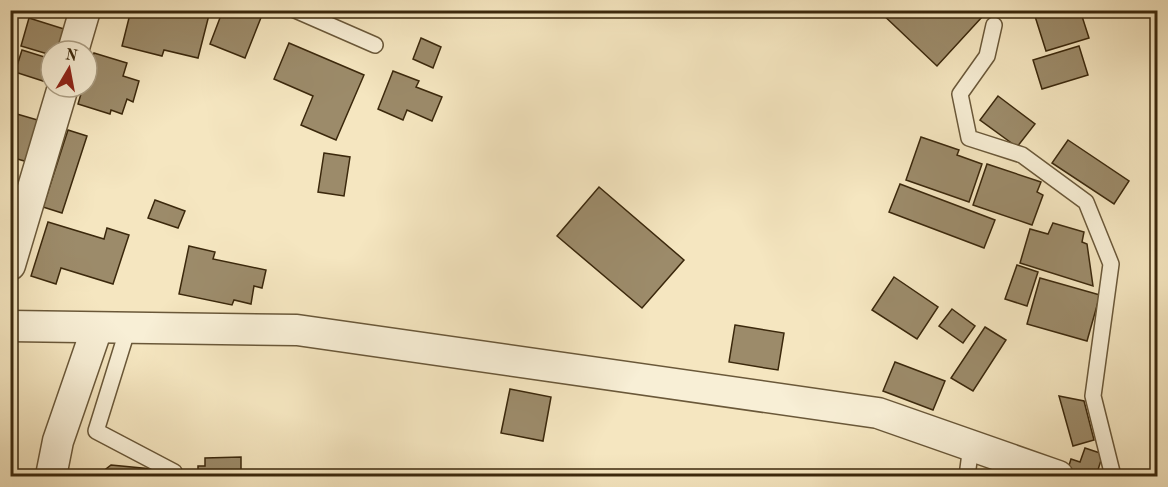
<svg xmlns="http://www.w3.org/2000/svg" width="1168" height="487" viewBox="0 0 1168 487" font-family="'Old Standard TT',serif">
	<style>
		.building { fill: #9c8b6a; stroke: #3b280c; stroke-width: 1.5 }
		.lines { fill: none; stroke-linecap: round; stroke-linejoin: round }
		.service-casing { stroke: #6a5839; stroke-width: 18 }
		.minor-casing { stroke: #6a5839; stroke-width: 33 }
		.service { stroke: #f8efd6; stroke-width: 15 }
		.minor { stroke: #f8efd6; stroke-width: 30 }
	</style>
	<rect width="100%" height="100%" fill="#f5e6c0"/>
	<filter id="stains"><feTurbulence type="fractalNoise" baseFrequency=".00333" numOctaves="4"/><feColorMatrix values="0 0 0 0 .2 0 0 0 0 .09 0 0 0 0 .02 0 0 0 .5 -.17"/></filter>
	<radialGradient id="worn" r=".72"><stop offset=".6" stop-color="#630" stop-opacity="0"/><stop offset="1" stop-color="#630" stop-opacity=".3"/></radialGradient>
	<!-- building -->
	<g class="building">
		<path d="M131,10L210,11L198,58L164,50L162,56L122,46Z"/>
		<path d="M223,10H264L245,58L210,44Z"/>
		<path d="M878,10H975L982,17L937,66Z"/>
		<path d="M1033,10H1080L1089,38L1046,51Z"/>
		<path d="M29,18L64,29L58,51H51V55L21,46Z"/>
		<path d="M421,38L441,47L433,68L413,59Z"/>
		<path d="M289,43L364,75L336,140L301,125L313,96L274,79Z"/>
		<path d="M1079,46L1088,75L1042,89L1033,60Z"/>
		<path d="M22,50L51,59L49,83L15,72Z"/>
		<path d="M94,53L127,63L123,76L139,81L133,102L127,99L122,114L111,110L110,114L78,104L83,87H87V74Z"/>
		<path d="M393,71L419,81L416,87L442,97L432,121L407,110L403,120L378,109Z"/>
		<path d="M998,96L1035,124L1017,147L980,120Z"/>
		<path d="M10,112L41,121L28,162L10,157Z"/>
		<path d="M68,130L87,136L62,213L43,207Z"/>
		<path d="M921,137L959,150L957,155L982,164L969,202L906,180Z"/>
		<path d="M1068,140L1129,181L1114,204L1052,163Z"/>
		<path d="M324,153L350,157L344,196L318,192Z"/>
		<path d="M987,164L1041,182L1037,192L1043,195L1032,225L973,205Z"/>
		<path d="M900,184L995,220L984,248L889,212Z"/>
		<path d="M599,187L684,260L642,308L557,236Z"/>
		<path d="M155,200L185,211L178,228L148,218Z"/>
		<path d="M48,222L104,239L107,228L129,235L113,284L61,268L56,284L31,276Z"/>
		<path d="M1053,223L1084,232L1082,242L1087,244L1093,286L1020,263L1030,229L1048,234Z"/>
		<path d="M189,246L215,252L213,259L266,270L262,288L254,286L251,304L234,300L232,305L179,294Z"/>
		<path d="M1017,265L1038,272L1027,306L1005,299Z"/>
		<path d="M894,277L938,307L917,339L872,310Z"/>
		<path d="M1040,278L1100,295L1087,341L1027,324Z"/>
		<path d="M952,309L975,326L963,343L939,326Z"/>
		<path d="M735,325L784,333L778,370L729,362Z"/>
		<path d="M985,327L1006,340L973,391L951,378Z"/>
		<path d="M895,362L945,381L933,410L883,391Z"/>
		<path d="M510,389L551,397L543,441L501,433Z"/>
		<path d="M1059,396L1084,401L1094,440L1073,446Z"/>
		<path d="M1085,448L1103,454L1096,476H1080L1067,472L1071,459L1080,462Z"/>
		<path d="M241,457V476H198V466H205V458Z"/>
		<path d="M111,465L152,469V476H97Z"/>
	</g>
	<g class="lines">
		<!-- service casing -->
		<g class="service-casing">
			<g id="service">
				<path d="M295,10L375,45"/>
				<path d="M994,25L987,56L960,94L969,138L1022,155L1086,202L1111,264L1093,396L1113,476"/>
				<path d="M128,328L96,431L174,472L173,476"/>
				<path d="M967,476L971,446"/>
			</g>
		</g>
		<!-- minor casing -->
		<g class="minor-casing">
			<g id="minor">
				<path d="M73,51L85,10"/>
				<path d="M10,265L63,87"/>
				<path d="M10,326L297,330L878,413L1058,476"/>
				<path d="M51,476L58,441L97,328"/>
			</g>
		</g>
		<!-- service -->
		<use href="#service" class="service"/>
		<!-- minor -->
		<use href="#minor" class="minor"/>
	</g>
	<!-- margin -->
	<rect width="1168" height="487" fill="none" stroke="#f5e6c0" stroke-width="36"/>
	<rect x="12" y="12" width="1144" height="463" fill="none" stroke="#3b280c" stroke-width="3"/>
	<rect x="18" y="18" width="1132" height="451" fill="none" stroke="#3b280c" stroke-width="1.5"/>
	<!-- north arrow -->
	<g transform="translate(69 69) rotate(10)"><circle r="28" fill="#f8efd6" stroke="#ac9f85" stroke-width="1.5"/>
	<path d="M0-4.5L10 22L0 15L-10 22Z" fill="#8f2418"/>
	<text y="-9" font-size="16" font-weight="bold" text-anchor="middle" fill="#3b280c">N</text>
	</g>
	<rect width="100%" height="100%" filter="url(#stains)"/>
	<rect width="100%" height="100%" fill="url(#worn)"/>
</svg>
